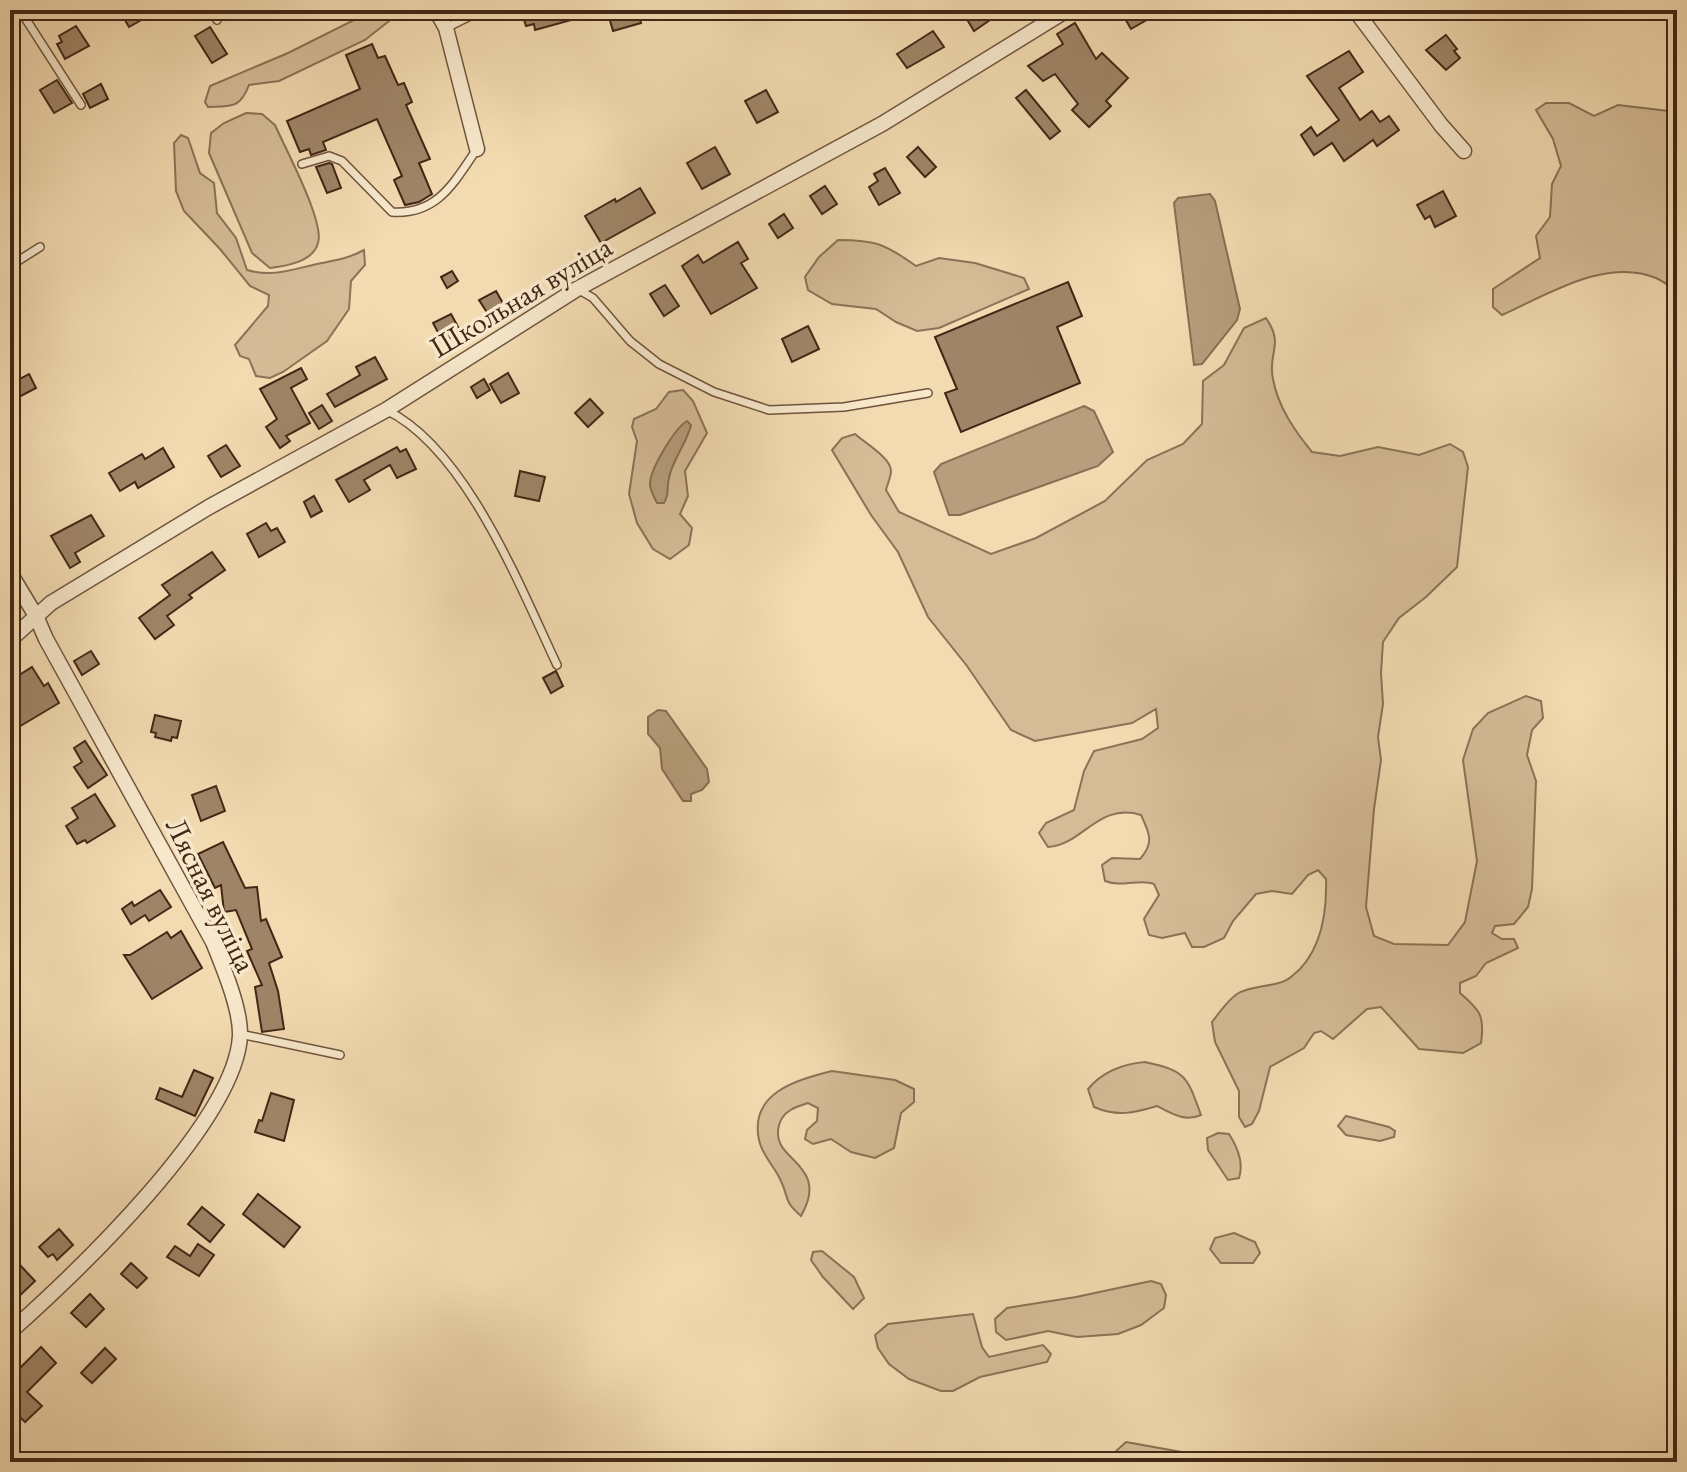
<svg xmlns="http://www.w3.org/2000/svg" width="1687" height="1472" viewBox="0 0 1687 1472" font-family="'EB Garamond',serif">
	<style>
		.green { fill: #d5bc97; stroke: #8c7256; stroke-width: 2 }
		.water { fill: #b79e7c; stroke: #896e53; stroke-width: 2 }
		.building { fill: #9f8567; stroke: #432716; stroke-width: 2 }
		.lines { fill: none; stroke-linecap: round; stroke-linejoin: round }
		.lane-casing { stroke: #6f543d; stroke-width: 10 }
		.street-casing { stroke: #6f543d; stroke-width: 17 }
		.lane { stroke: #f7e8cc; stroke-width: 7 }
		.street { stroke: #f7e8cc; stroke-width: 14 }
		.labels { text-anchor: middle; stroke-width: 7; stroke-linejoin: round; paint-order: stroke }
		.street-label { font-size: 30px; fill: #432716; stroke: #f7e8cc }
	</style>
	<rect width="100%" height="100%" fill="#f3dbb1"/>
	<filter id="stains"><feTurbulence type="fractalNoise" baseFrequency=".0025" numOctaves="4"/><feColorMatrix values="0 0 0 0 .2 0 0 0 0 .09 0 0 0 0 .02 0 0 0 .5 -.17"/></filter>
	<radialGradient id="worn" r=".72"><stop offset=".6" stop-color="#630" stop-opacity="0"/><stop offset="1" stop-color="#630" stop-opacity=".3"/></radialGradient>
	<!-- green -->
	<g class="green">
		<path d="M374,10H403L365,40L279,81L249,85C240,109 231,106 208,107L205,102L210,86L288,53Z"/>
		<path d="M1546,103H1569L1594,116L1618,105L1677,112V291C1670,287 1663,281 1656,278C1606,257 1547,295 1502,315L1493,307V289L1540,258L1536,236L1550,217L1552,184L1561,166L1553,139L1536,110Z"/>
		<path d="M246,113L262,114L275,125C285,148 325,222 318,243C313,262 286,266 270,268L252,253L209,153L211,133L224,123Z"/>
		<path d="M181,135L188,138L200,173L214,183L217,213L236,238L247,270C275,278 295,268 322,263C338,260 349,258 364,250L365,265L351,281L349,309L327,341L283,372L270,378L256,376L249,359L240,356L235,345L268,306L269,295L250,286L220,249L184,211L176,191L174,143Z"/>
		<path d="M838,240C876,240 885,244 916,266L939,258L975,263L1024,278L1029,289L939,328L917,331L896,322L876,309L832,304L808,290L805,277L819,257Z"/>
		<path d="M1266,318C1285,346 1267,353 1273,379C1278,407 1295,431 1312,452L1340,456L1378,447L1419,455L1450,444L1463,452L1468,467L1457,567L1426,597L1399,618L1383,642L1381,673L1383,704L1378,737L1381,760L1374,809L1366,907L1374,936L1394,944L1448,945L1465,922L1477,861L1463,760L1473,729L1488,713L1526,696L1541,701L1543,718L1532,730L1527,755L1536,781L1532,889L1528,907L1514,924L1495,926L1492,933L1502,939H1514L1518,948L1486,963L1476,976L1460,983V993C1480,1010 1485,1016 1481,1043L1463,1053L1419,1049L1381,1007L1367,1009L1333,1039L1321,1031L1314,1033L1304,1048L1270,1067L1259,1111L1252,1124L1245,1127L1239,1117V1091L1215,1042L1212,1022C1219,1013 1228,1000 1237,994C1253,984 1278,988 1291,977C1321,954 1327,913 1326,879L1318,870L1308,875L1292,894L1272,891L1256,894L1233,921L1224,938L1204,947H1192L1185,933L1162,938L1149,935L1144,919L1159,895L1154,884C1140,878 1123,888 1105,881L1102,865L1112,858L1140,859C1155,843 1149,832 1141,815C1098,802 1083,845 1048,847L1039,833L1046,823L1074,810L1084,771L1094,751L1142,739L1158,728L1156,709L1132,723L1035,741L1011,730L967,666L928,617L898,552L871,515L832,450L842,438L855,434C865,443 891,458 891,471C891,477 887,485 886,490L899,512L991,554L1036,538L1105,501L1147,460L1183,444L1202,424L1203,381L1224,365L1244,328Z"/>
		<path d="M683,390L693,401L707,433L685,471L688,496L680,514L692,528L689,545L670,559L653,549L637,523L629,494L637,441L632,427L634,419L656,409L669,392Z"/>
		<path d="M1145,1062C1187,1071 1187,1077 1201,1115C1185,1122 1172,1114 1157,1106C1134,1113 1117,1117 1094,1107L1088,1089C1103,1071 1122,1064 1145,1062Z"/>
		<path d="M832,1071L895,1080L914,1089V1102L901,1113L894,1148L875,1158L851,1152L831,1139L813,1144L805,1139L807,1130L817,1121L818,1108L808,1103C795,1107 783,1111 779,1125C772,1152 800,1157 808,1180C812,1193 807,1205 801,1216C782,1199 790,1199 780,1179C774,1166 762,1155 759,1140C749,1093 796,1080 832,1071Z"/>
		<path d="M1346,1116L1389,1127L1395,1131L1394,1137L1380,1141L1346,1135L1338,1126Z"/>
		<path d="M1218,1133L1229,1134C1238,1148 1244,1163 1239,1178L1228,1180L1208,1150L1207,1138Z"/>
		<path d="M1234,1233L1255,1242L1260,1253L1253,1263H1221L1210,1249L1215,1238Z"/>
		<path d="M822,1251L854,1277L864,1298L853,1309L823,1277L811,1260L813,1252Z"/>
		<path d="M1151,1281L1161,1284L1166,1295L1164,1308L1141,1325L1118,1334L1077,1337L1048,1331L1006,1340L996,1332L995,1319L1007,1308L1076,1297Z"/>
		<path d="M973,1314L982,1347L989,1357L1043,1345L1051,1354L1047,1362L980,1377L953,1391H941L909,1379L889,1364L878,1348L875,1335L888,1324Z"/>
		<path d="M1126,1442L1237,1462H1104Z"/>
	</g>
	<!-- water -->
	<g class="water">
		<path d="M1210,194L1215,201L1240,309L1237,320L1202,364L1194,365L1174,203L1178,198Z"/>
		<path d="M1084,406L1094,411L1113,452L1098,466L960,515H949L934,472L941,464Z"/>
		<path d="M687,421L691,425C687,443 672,460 669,478C666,489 670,493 664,503H657C654,497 650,490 650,484C650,469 675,428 687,421Z"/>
		<path d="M658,710L666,711L707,769L709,782L702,790L691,794V801H683L662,769L660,748L648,734V717Z"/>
	</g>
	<!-- building -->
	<g class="building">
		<path d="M119,10H159L129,27Z"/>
		<path d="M521,10H593V14L535,30L534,24L526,26Z"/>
		<path d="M607,10H637L641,23L613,31Z"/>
		<path d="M975,10H983L990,20L974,31L965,16Z"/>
		<path d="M1120,10H1138L1145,21L1131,29Z"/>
		<path d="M1075,23L1096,59L1102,53L1128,78L1106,101L1111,106L1089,127L1072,110L1078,104L1055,74L1043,81L1028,66L1063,44L1057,34Z"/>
		<path d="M76,26L89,46L65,59L57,44L62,42L59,36Z"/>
		<path d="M210,27L227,54L212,63L195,36Z"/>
		<path d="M933,31L944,47L907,68L897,54Z"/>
		<path d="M1446,35L1457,49L1454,51L1460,58L1446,70L1426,50Z"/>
		<path d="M372,44L378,58L385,56L398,85L404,83L412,102L406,105L430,159L419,163L432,194L419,202L405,205L394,180L402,176L377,119L323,142L326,150L311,155L309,149L300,152L287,121L360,89L346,55Z"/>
		<path d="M1349,51L1363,72L1339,88L1360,120L1372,111L1380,122L1389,116L1399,130L1377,146L1373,140L1344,161L1332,143L1314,155L1301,135L1311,127L1317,136L1339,120L1307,76Z"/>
		<path d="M57,80L72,103L54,113L40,90Z"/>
		<path d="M101,84L108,99L90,108L83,94Z"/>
		<path d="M766,90L778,112L757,123L745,101Z"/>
		<path d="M1026,90L1060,131L1050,139L1016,98Z"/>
		<path d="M715,147L730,174L702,189L687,163Z"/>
		<path d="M918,147L936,167L925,177L907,157Z"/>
		<path d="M329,163L332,164L341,188L327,193L316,167Z"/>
		<path d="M885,168L900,193L879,205L869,187L878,181L874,174Z"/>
		<path d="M825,186L837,204L822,214L810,196Z"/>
		<path d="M640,188L655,213L601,243L585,216L615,199L616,202Z"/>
		<path d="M1443,191L1456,216L1435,227L1430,216L1425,219L1417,205Z"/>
		<path d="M784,214L793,228L778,238L769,224Z"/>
		<path d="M738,242L748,259L741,263L757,288L711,314L682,266L698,255L703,263Z"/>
		<path d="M452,271L458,281L447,288L441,277Z"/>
		<path d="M1068,282L1082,316L1057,327L1080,383L961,432L945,393L957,389L935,337Z"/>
		<path d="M665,285L679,306L664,316L650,294Z"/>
		<path d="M496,291L504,305L488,314L479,300Z"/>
		<path d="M451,314L461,332L443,342L433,323Z"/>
		<path d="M808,326L819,349L792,362L782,339Z"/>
		<path d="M375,357L387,379L335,407L327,394L360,375L356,367Z"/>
		<path d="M301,368L307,379L291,388L310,423L286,436L290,441L280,448L266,427L277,419L260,389Z"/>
		<path d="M508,373L519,393L501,403L490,384Z"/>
		<path d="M29,374L36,388L15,399L10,384Z"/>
		<path d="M484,379L490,390L477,398L471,387Z"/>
		<path d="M590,399L603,413L588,427L575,413Z"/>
		<path d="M322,405L332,421L319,429L309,413Z"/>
		<path d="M226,445L240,466L221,477L208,456Z"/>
		<path d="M397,447L400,452L406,449L416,469L397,478L390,465L364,480L370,490L349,502L336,480Z"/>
		<path d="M163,448L174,467L138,488L135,482L120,491L109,473L142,454L145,459Z"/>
		<path d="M520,471L545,477L539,501L515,496Z"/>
		<path d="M314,496L322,511L311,517L304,502Z"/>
		<path d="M91,515L104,536L75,553L80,562L70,568L51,536Z"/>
		<path d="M266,523L271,531L277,528L285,542L259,557L247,534Z"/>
		<path d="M212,552L225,570L189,595L192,598L167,616L174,625L155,639L139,618L170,595L162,585Z"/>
		<path d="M91,651L99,664L82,675L74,661Z"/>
		<path d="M32,667L44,686L48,683L59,703L17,728L10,717V706L20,699L10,681Z"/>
		<path d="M556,671L563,686L551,693L543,678Z"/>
		<path d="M155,715L181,721L177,738L172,737L171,741L155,737L156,733L151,732Z"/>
		<path d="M85,741L107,775L88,788L74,767L82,762L74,748Z"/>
		<path d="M216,786L225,811L201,821L192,795Z"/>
		<path d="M95,794L115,826L87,843L85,840L77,844L66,826L78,818L72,808Z"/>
		<path d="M223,842L245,888L257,887L261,921L266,919L282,957L269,963L278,991L284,1029L262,1032L255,987L262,985L247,951L252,949L236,910L224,912L221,885L215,888L198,854Z"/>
		<path d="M160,890L171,907L149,921L145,915L131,924L122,909L132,902L134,906Z"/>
		<path d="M181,931L202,968L152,999L124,955H130L167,932L171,938Z"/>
		<path d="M194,1070L213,1078L195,1116L156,1099L160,1088L182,1097Z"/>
		<path d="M271,1093L294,1100L284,1141L255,1132L259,1120L262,1121Z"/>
		<path d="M258,1194L300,1227L284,1247L243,1214Z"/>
		<path d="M202,1207L224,1225L210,1242L188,1224Z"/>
		<path d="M59,1229L73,1245L57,1260L53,1254L48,1257L39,1247Z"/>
		<path d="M198,1244L214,1255L199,1276L167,1257L175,1246L190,1256Z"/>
		<path d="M131,1263L147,1278L137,1288L121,1274Z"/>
		<path d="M19,1264L35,1281L10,1305V1273Z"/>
		<path d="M90,1294L104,1309L86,1327L71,1313Z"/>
		<path d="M41,1347L56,1363L27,1392L42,1406L25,1422L10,1407V1378Z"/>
		<path d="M105,1348L116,1359L92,1383L81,1373Z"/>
	</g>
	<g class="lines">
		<!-- lane casing -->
		<g class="lane-casing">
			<g id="lane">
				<path d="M20,10L81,105"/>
				<path d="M212,10L217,20"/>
				<path d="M446,28L482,10"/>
				<path d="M302,164L329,156L342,161L392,212C438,215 454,182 477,149"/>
				<path d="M10,266L40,247"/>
				<path d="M579,290L593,298L630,341L659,364L714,392L769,410L844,407L928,393"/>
				<path d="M386,410C466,448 521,589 557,665"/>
				<path d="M240,1034L340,1055"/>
			</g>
		</g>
		<!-- street casing -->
		<g class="street-casing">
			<g id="street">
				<path d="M436,10L446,28L477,149"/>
				<path d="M1355,10L1441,125L1464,151"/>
				<path d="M10,573L36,616L46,639L213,942C223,967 241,1009 240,1036C235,1123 75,1274 10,1332"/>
				<path d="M10,640L51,603L209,507L386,410L577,289L882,124L1067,10"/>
			</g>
		</g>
		<!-- lane -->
		<use href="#lane" class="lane"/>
		<!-- street -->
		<use href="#street" class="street"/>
	</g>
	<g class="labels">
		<!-- street labels -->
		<g class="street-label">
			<text transform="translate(521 297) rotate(-31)" y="10">Школьная вуліца</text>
			<text transform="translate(211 895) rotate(64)" y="10">Лясная вуліца</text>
		</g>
	</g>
	<!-- margin -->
	<rect width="1687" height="1472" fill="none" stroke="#f3dbb1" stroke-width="40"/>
	<rect x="12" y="12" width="1663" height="1448" fill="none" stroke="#432716" stroke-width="4"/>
	<rect x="20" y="20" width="1647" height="1432" fill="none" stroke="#432716" stroke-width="2"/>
	<rect width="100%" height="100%" filter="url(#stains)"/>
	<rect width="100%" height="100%" fill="url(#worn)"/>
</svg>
